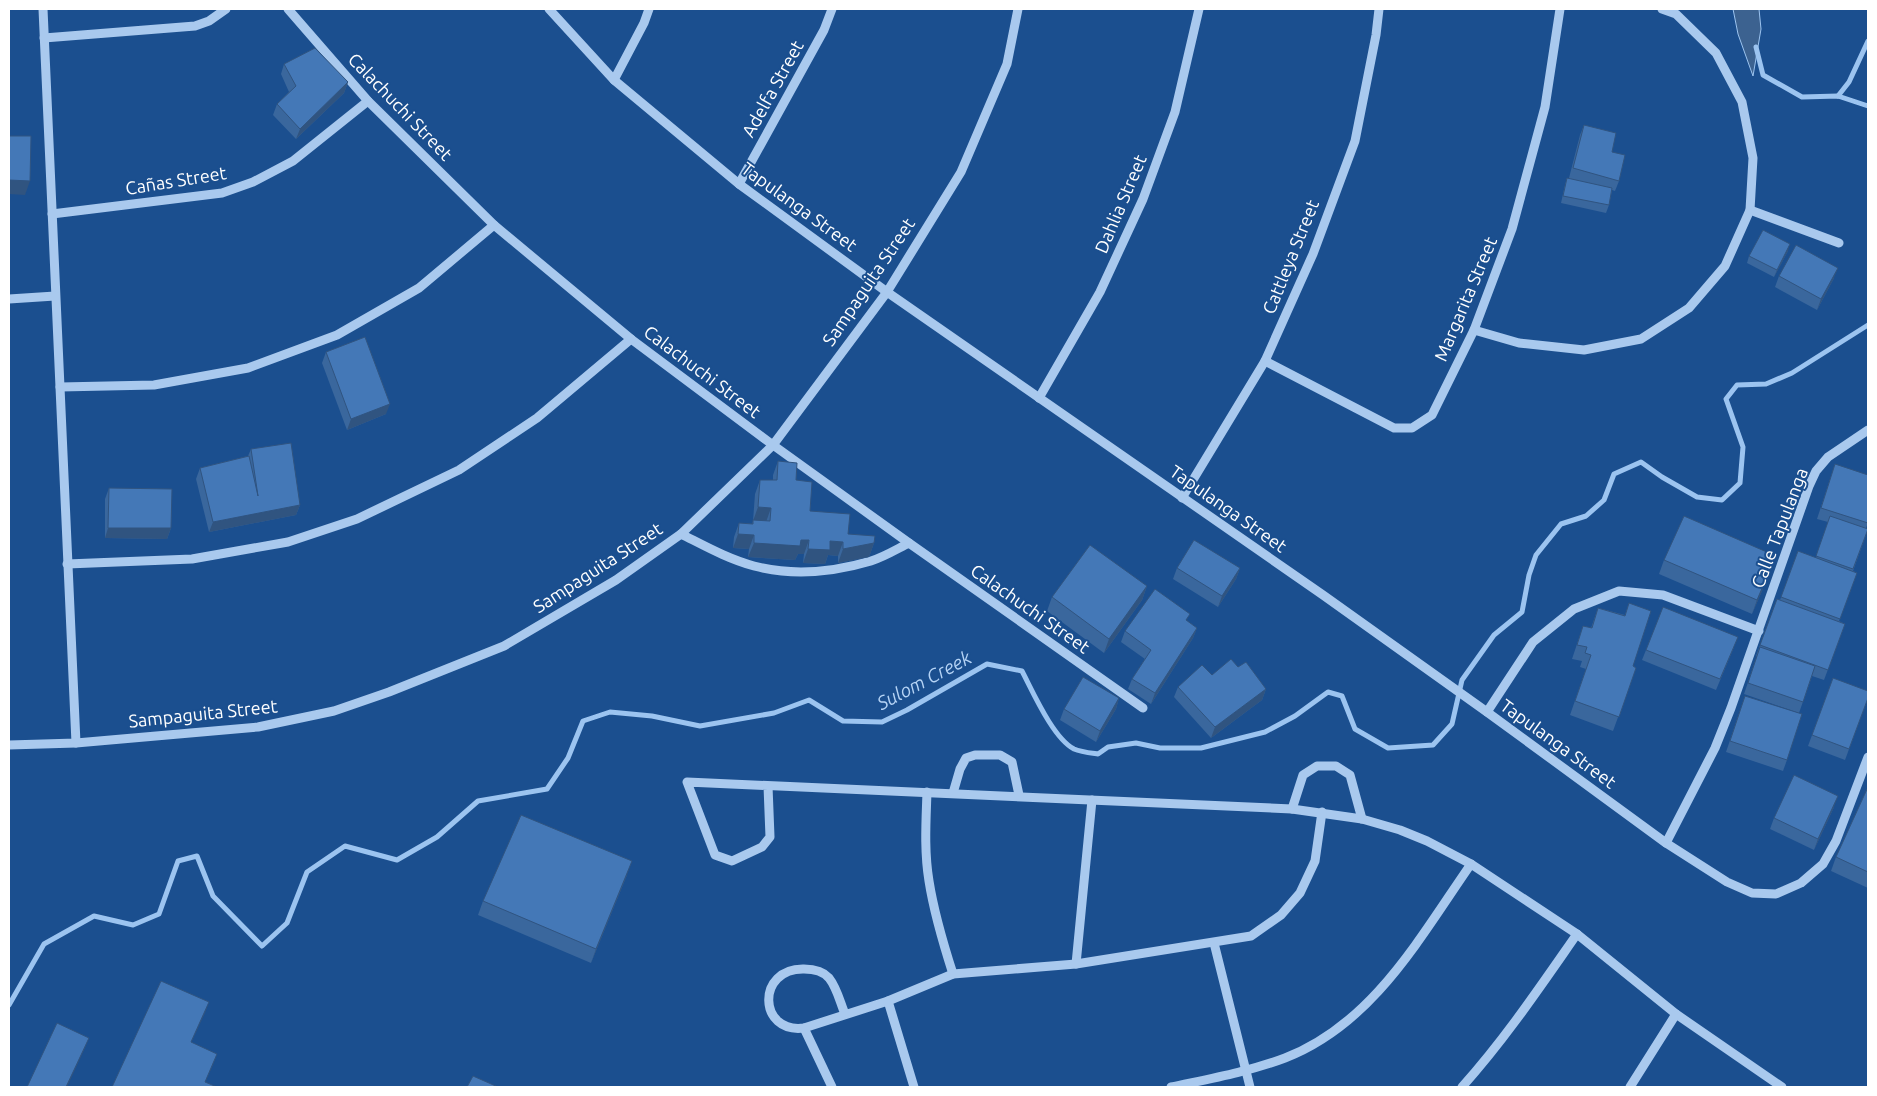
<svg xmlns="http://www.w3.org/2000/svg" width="1877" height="1096" viewBox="0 0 1877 1096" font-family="Ubuntu,sans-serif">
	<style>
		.water { fill: #3c6290; stroke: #9cc4f0 }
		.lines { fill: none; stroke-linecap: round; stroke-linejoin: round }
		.stream { stroke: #9cc4f0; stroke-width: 5 }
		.minor { stroke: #a9c9ee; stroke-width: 9 }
		.wall { fill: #3a679d }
		.shaded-wall { fill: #305480 }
		.building { fill: #4478b7; stroke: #305480 }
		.labels { text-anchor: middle; stroke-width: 4; stroke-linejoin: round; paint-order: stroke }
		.street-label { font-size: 18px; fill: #fff; stroke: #1b4f8f }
		.water-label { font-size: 19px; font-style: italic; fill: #b5d3f5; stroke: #1b4f8f }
	</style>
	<rect width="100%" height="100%" fill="#1b4f8f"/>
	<!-- water -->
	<path class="water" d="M1733,9H1759L1761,29L1753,76L1738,34Z"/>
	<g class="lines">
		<!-- stream -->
		<g class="stream">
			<path d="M1756,47L1763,75L1802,97L1838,96L1868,106"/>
			<path d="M1838,96L1849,82L1868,41"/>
			<path d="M9,1005L44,944L94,916L133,925L159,914L178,861L197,856L213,896L262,946L287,923L307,872L345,846L397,860L437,837L478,801L547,789L568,758L583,721L610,712L652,716L700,726L774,713L809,700L843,721L882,722L907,710L987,664L1022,671C1033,692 1053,738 1074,749C1081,752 1091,753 1098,754L1108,747L1136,743L1160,748H1201L1265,732L1295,716L1328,692L1342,696L1355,729L1388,748L1433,745L1452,724L1462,680L1494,635L1522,612L1529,575L1536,555L1561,524L1586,516L1604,500L1614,474L1641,462L1662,477L1697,497L1722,500L1740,483L1743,447L1726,399L1737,385L1766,384L1792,373L1868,325"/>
		</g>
		<!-- minor -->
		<g class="minor">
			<path d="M43,9L76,743"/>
			<path d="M288,9L368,101L494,225L631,339L773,445L909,543L1143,708"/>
			<path d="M549,9L614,80L739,184L887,292L1323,595L1487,712L1666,843L1727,882L1752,893L1776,894L1801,883L1823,864L1836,841L1868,757"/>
			<path d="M44,38L195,26L209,21L226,9"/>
			<path d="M614,80L644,23L649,9"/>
			<path d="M739,184L824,30L832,9"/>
			<path d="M1750,210L1839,243"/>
			<path d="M52,214L222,193L253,182L293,161L368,101"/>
			<path d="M9,299L55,296"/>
			<path d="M1474,330L1519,343L1584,350L1641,339L1689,308L1725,266L1750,210L1753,158L1742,102L1716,53L1676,14L1662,9"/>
			<path d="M1265,361L1394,428H1412L1432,415L1474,330L1512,229L1545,107L1560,9"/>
			<path d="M60,387L154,385L248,368L337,335L419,288L494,225"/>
			<path d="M1039,398L1100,292L1143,199L1175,112L1199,9"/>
			<path d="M1182,498L1265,361L1313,254L1355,141L1376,35L1379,9"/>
			<path d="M681,534C705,546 728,559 754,566C792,576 834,572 871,561C884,557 897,549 909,543"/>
			<path d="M67,564L192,559L288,542L357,519L459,470L537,418L631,339"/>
			<path d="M1487,712L1533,642L1574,609L1619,591L1663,595L1759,631"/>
			<path d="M9,745L76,743L258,727L334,711L389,692L504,646L616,580L681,534L773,445L887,292L961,172L1007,64L1018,9"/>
			<path d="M768,786L770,837L762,847L732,861L715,855L687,782L1292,809L1362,819L1400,830L1427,841L1471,864L1577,934L1676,1014L1782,1087"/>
			<path d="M927,792C926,821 924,851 929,881C934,913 943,943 953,974"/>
			<path d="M953,793L960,769L966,758L975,755H1000L1012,762L1019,795"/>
			<path d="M1292,809L1303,775L1317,766H1336L1350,775L1362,819"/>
			<path d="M1666,843L1715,748L1731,708L1809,486L1816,471L1828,457L1868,430"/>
			<path d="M1214,943L1250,1087"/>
			<path d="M1076,964L1092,800"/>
			<path d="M845,1014C840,1002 837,988 829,978C823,971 813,969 804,969C756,968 758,1034 804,1028L888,1001"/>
			<path d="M804,1028L832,1087"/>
			<path d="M914,1087L888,1001L953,974L1076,964L1251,936L1281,915L1300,893L1315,861L1322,812"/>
			<path d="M1171,1087C1208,1079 1248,1072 1285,1058C1373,1024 1420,937 1471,864"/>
			<path d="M1462,1087C1505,1039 1540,987 1577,934"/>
			<path d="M1630,1087L1676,1014"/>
		</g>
	</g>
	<!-- wall -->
	<g class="wall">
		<path d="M284,64L348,82L344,93L296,139L273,115L277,104L289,92L281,74Z"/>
		<path d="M1584,125L1612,152L1619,181L1615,191L1612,190L1609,205L1606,213L1561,203L1565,185L1567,178H1569L1580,135Z"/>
		<path d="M1788,251L1774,277L1747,263L1749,256Z"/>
		<path d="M1779,276L1834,278L1817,310L1775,287Z"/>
		<path d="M326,352L386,414L347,430L322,363Z"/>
		<path d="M251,449L300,505L296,515L209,532L196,479L200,468L248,456Z"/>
		<path d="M778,461L796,480L810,511L848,534L874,543L869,557L838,563V556L828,555L825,564L803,563L804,554H798L795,560L748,557L749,549L733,548L734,537L739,523L752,524L753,521L755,494L760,480H773V475Z"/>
		<path d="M1835,464L1868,523L1866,528L1868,529L1853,571L1857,573L1839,621L1845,624L1824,680L1812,676L1799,713L1744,694L1757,656H1756L1777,599L1780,600L1798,551L1816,558L1828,522L1817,519Z"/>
		<path d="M109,488L171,528L167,539L105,538V499Z"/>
		<path d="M1664,560L1771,570L1752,614L1659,574Z"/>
		<path d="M1177,568H1240L1236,579L1218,607L1173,579Z"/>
		<path d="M1147,586L1142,600L1104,653L1047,611L1052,597Z"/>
		<path d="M1629,603L1633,666L1636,668L1613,731L1570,715L1586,669L1580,667L1582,661L1572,659L1583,626L1591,628L1598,608L1625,615Z"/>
		<path d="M1187,621L1197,628L1193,638L1151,704L1128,689L1132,679L1145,659L1121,642L1125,631Z"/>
		<path d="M1734,647L1716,690L1642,660L1646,650Z"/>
		<path d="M1238,667L1266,689L1262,700L1211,738L1174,697L1178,687Z"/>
		<path d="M1833,678L1868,698L1845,760L1808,746Z"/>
		<path d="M1745,696L1787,760L1783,771L1726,752Z"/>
		<path d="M1119,698L1116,709L1096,742L1060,720L1064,709Z"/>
		<path d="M1868,787V888L1831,871L1836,857Z"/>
		<path d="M1834,807L1814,850L1770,829L1774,818Z"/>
		<path d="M627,875L591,963L478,915L483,901Z"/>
	</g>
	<!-- shaded-wall -->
	<g class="shaded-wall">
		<path d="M348,82L344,93L296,139L300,129Z"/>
		<path d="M9,180L30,181L25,195L9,194Z"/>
		<path d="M1790,244L1788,251L1774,277L1777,270Z"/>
		<path d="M1838,268L1834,278L1817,310L1821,299Z"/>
		<path d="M390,404L386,414L347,430L351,419Z"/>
		<path d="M300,505L296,515L209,532L213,522Z"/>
		<path d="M758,507L771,508L766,522L753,521Z"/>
		<path d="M108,528H171L167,539L105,538Z"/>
		<path d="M738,534L754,535L749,549L733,548Z"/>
		<path d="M801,540H809L804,554H798L795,560L748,557L754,543Z"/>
		<path d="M830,541L843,542L838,556L828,555L825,564L803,563L808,549Z"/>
		<path d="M874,543L869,557L838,563L843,549Z"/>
		<path d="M1776,556L1771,570L1752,614L1757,600Z"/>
		<path d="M1240,568L1236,579L1218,607L1222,596Z"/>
		<path d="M1147,586L1142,600L1104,653L1109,639Z"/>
		<path d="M1197,628L1193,638L1151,704L1155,693Z"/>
		<path d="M1266,689L1262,700L1211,738L1215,727Z"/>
		<path d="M1119,698L1116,709L1096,742L1100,731Z"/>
		<path d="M1838,796L1834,807L1814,850L1818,839Z"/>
		<path d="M632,861L627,875L591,963L596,949Z"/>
		<path d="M209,1002L205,1013L187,1052L191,1042Z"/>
		<path d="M89,1038L85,1048L67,1087H66Z"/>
		<path d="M217,1054L213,1065L203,1087Z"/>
	</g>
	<!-- building -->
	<g class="building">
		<path d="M315,48L348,82L300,129L277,104L296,86L284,64Z"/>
		<path d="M1584,125L1616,133L1612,152L1625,155L1619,181L1573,168Z"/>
		<path d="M9,136H31L30,181L9,180Z"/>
		<path d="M1567,178L1612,188L1609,205L1563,196Z"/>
		<path d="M1763,230L1790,244L1777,270L1749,256Z"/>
		<path d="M1796,245L1838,268L1821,299L1779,276Z"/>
		<path d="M365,337L390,404L351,419L326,352Z"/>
		<path d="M291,443L300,505L213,522L200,468L249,456L258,496L251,449Z"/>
		<path d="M778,461L797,463L796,480L812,482L810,511L850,514L848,534L875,536L874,543L843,549V542L830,541V550L808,549L809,540H801L800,546L754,543V535L738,534L739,523L753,524V520L770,521L771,508L758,507L760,480H777Z"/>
		<path d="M1835,464L1868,475V523L1821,508Z"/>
		<path d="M109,488L172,489L171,528H108Z"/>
		<path d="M1684,516L1776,556L1757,600L1664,560Z"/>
		<path d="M1830,516L1868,529L1853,569L1816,556Z"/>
		<path d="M1194,540L1240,568L1222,596L1177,568Z"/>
		<path d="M1090,545L1147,586L1109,639L1052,597Z"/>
		<path d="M1798,551L1857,573L1840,619L1781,597Z"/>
		<path d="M1155,589L1190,614L1186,620L1197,628L1155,693L1132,679L1151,650L1125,631Z"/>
		<path d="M1777,599L1845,624L1828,670L1760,645Z"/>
		<path d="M1629,603L1651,611L1633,666L1636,668L1619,717L1575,701L1591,655L1585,653L1587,647L1577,645L1583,626L1592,628L1598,608L1625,616Z"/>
		<path d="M1663,607L1738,637L1720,679L1646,650Z"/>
		<path d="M1760,647L1815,666L1803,702L1748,683Z"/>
		<path d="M1231,659L1238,667L1246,662L1266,689L1215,727L1178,687L1202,665L1212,675Z"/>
		<path d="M1083,677L1119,698L1100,731L1064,709Z"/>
		<path d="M1833,678L1868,691V698L1849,749L1812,735Z"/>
		<path d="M1745,696L1802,714L1787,760L1730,741Z"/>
		<path d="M1794,775L1838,796L1818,839L1774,818Z"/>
		<path d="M1868,787V872L1836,857Z"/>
		<path d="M521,815L632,861L596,949L483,901Z"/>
		<path d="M161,981L209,1002L191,1042L217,1054L205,1082L217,1087H112Z"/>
		<path d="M57,1023L89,1038L66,1087H27Z"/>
		<path d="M473,1076L498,1087H467Z"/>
	</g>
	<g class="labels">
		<!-- street labels -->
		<g class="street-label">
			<text transform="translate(773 89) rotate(-61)" y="6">Adelfa Street</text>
			<text transform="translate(400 107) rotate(46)" y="6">Calachuchi Street</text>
			<text transform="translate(176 181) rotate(-9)" y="6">Cañas Street</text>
			<text transform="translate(1121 204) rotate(-67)" y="6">Dahlia Street</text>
			<text transform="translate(799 207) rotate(36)" y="6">Tapulanga Street</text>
			<text transform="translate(1291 257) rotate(-68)" y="6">Cattleya Street</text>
			<text transform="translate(869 282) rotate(-56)" y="6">Sampaguita Street</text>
			<text transform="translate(1466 299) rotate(-67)" y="6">Margarita Street</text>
			<text transform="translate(702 372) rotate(37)" y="6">Calachuchi Street</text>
			<text transform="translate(1228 509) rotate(35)" y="6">Tapulanga Street</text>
			<text transform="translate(1780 528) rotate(-69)" y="6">Calle Tapulanga</text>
			<text transform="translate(598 568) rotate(-33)" y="6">Sampaguita Street</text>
			<text transform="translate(1030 609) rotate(35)" y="6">Calachuchi Street</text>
			<text transform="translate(203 714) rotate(-6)" y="6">Sampaguita Street</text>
			<text transform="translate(1558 744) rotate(36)" y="6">Tapulanga Street</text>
		</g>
		<!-- water labels -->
		<g class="water-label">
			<text transform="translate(924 680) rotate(-28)" y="7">Sulom Creek</text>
		</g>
	</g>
	<!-- border -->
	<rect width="1877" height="1096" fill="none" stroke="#ffffff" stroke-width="20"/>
</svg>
